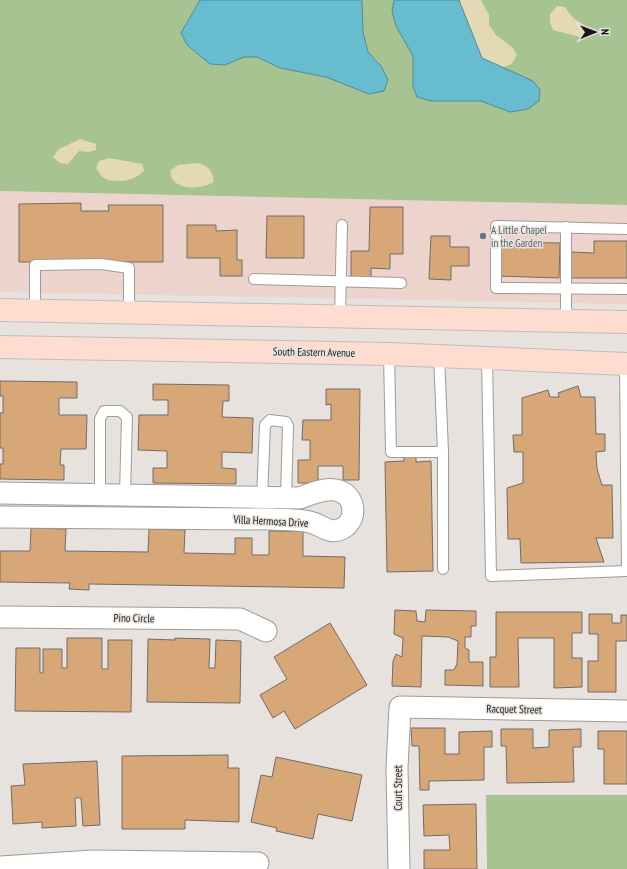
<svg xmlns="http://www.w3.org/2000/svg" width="627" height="869" viewBox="0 0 627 869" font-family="'PT Sans Narrow',sans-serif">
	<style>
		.commercial { fill: #ecd3cb }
		.green { fill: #a6c391 }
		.sand { fill: #e3d9b4 }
		.water { fill: #68bccf; stroke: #518b98 }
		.building { fill: #d8a777; stroke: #716c68 }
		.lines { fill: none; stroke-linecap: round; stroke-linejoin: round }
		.service-casing { stroke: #9f9b97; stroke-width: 12 }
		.minor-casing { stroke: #9f9b97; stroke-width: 23 }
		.primary-casing { stroke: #bfbebe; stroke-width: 24 }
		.service { stroke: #fff; stroke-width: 10 }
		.minor { stroke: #fff; stroke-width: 21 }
		.primary { stroke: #ffdbd0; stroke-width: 22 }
		.worship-dot { fill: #6b7280; stroke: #e7e2dd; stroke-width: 1.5 }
		.labels { text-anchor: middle; stroke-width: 3; stroke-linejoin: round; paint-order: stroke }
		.worship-label { font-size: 11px; fill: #5b616d; stroke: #e7e2dd; text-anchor: start }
		.street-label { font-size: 11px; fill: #1a1817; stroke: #e7e2dd }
	</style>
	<rect width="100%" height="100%" fill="#e7e2dd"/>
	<!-- commercial -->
	<path class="commercial" d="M0,191L627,205V304L0,292Z"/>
	<!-- green -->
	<g class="green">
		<path d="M0,0H627V205L0,191Z"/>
		<path d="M486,795H627V869H487Z"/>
	</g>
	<!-- sand -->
	<g class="sand">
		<path d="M459,0H481L489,15V25L496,35L513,48L517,55L512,64L501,68L482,58Z"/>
		<path d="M557,6L565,7L573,18L584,25V31L580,37L553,30L550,22V14Z"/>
		<path d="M80,139L96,144V150L89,152L79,151L68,164L60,163L53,157L59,149Z"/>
		<path d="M109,158L142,164L144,170C137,180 120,183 108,180C102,178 99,173 96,168L99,161Z"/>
		<path d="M199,163C210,167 212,171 214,182C204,188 182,191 173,180C171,178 171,173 170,171L178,165Z"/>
	</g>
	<!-- water -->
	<g class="water">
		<path d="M200,0H362L363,32L368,52L381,66L388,80L384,91L369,94L326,77L280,68L257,57H244L225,65L210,64L187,45L181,33Z"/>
		<path d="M394,0H459L482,58L533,81L540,90L539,101L528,109L510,112L481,101H431L417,97L413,87V56L396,26L392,11Z"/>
	</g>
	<!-- building -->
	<g class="building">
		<path d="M81,203V211H109L108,205H163V262H19V204Z"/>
		<path d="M370,207H403V254H390V269L371,268V281H351V251H369Z"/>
		<path d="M267,216H304V258H266Z"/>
		<path d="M187,225H216V231L237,230V260H242V276H220V258H187Z"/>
		<path d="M431,236H450V247H469V266H451V280L429,279Z"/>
		<path d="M594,241H627V278H571V252L594,253Z"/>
		<path d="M499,242L560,243L559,278L498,276Z"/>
		<path d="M0,381L77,382V398H59V415H87L86,449H61L60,465H64V480L0,479V464H3V448H0V413H3V396H0Z"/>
		<path d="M153,384L229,385V401H223L222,417L253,418L252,453L222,452V468L236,469V484L153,483V468H167V451L138,450L139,415H168V400H153Z"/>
		<path d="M578,386L581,397H595L596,434H605V451L596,452L597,469L602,485H612L613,538H596L604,562L521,563L520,539H508L507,488L523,483V452H514L513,435H522V398L548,390L550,397H559L558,393Z"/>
		<path d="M326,389H360L359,480H343V466H318V483H298V460H310V440H302L303,420H331V404L326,405Z"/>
		<path d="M404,455H416V462L431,461L433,571L387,572L385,462L404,461Z"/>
		<path d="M31,528L66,529L65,551L148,552L149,529L185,530L184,553L235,554V538H252V555H269V531H303V556L345,557L344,588L89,584V590L69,589L70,583L0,582V551H30Z"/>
		<path d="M395,610L416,611L417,621L425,622L426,610L476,611V626H471V637H465V648L469,650V662H483V686L445,685V670H454L457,664L458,641L448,637L422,636L421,687L392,686L393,661L396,654L402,657L403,638L394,634Z"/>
		<path d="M496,612H582V633H572V658H582V687L554,688V638H518L519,687H490V657H496Z"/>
		<path d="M589,614H612V623H621V615H627V641H616V692H588V661H598V634H589Z"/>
		<path d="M330,623L367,685L295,729L284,711L273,718L260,695L287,679L274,657Z"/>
		<path d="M67,638H102V669H108V640H132L131,712L15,711L16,648H40V673H43V649H62V668H67Z"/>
		<path d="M175,638L210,639L209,668H215L216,640L241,641L240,703L147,702L148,639L175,640Z"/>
		<path d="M411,728H445V754H459V732L492,731V747H484V780L429,781V790H420L419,746H412Z"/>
		<path d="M501,729H533V748L549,747V730L581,729V747H573L574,782L507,783L506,746H501Z"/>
		<path d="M598,731H627V784H604V749H598Z"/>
		<path d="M228,755V768H239V822L185,820V829H122V756Z"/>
		<path d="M276,757L362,775L352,821L318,814L313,839L276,831L277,828L251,822L261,775L272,777Z"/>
		<path d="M97,761L100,825L83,826L81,798H75L76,826L42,828V822L13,824L11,786L25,785L23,764Z"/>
		<path d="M476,804L477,869H424V850H450L449,835L424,836L423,805Z"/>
	</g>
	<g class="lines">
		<!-- service casing -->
		<g class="service-casing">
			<g id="service">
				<path d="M627,229L496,226V288L627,289"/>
				<path d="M254,279L401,283"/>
				<path d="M35,310V265L101,264L129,268V312"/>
				<path d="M340,316L342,225"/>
				<path d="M566,321V227"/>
				<path d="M389,354L391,452H443"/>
				<path d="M439,355L443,452V569"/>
				<path d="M487,358L491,576L627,571L625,364"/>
				<path d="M100,495V419L104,411H120L127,417L125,495"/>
				<path d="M262,498L265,425L270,420L286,422L288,426L286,498"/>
			</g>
		</g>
		<!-- minor casing -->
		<g class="minor-casing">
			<g id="minor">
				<path d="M0,493L300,498C310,494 324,488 335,490C357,493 359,523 339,530C328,533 323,526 313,523C301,519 286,520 273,519L0,517"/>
				<path d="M0,617L240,619L266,631"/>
				<path d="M0,867L93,861L258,863"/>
				<path d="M399,869L397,768L400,707L627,711"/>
			</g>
		</g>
		<!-- primary casing -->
		<g class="primary-casing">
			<g id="primary">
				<path d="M0,310L627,322"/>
				<path d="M0,347L389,354L627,364"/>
			</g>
		</g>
		<!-- service -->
		<use href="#service" class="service"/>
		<!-- minor -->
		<use href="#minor" class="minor"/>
		<!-- primary -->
		<use href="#primary" class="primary"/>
	</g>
	<!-- markers -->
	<circle class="worship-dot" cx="483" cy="236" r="4"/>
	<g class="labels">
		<!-- worship labels -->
		<g class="worship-label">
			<text x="491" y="234">A Little Chapel<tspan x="491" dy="13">in the Garden</tspan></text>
		</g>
		<!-- street labels -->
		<g class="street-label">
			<text transform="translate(314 352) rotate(1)" y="4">South Eastern Avenue</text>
			<text transform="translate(271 521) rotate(3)" y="4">Villa Hermosa Drive</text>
			<text transform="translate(134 618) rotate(1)" y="4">Pino Circle</text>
			<text transform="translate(514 709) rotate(1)" y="4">Racquet Street</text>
			<text transform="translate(398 788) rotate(-90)" y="4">Court Street</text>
		</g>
	</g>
	<!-- north arrow -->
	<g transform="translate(595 32) rotate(89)" stroke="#e7e2dd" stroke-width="3" paint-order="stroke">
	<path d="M0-3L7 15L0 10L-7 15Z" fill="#1a1817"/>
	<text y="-6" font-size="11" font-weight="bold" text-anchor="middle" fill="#1a1817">N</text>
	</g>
</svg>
